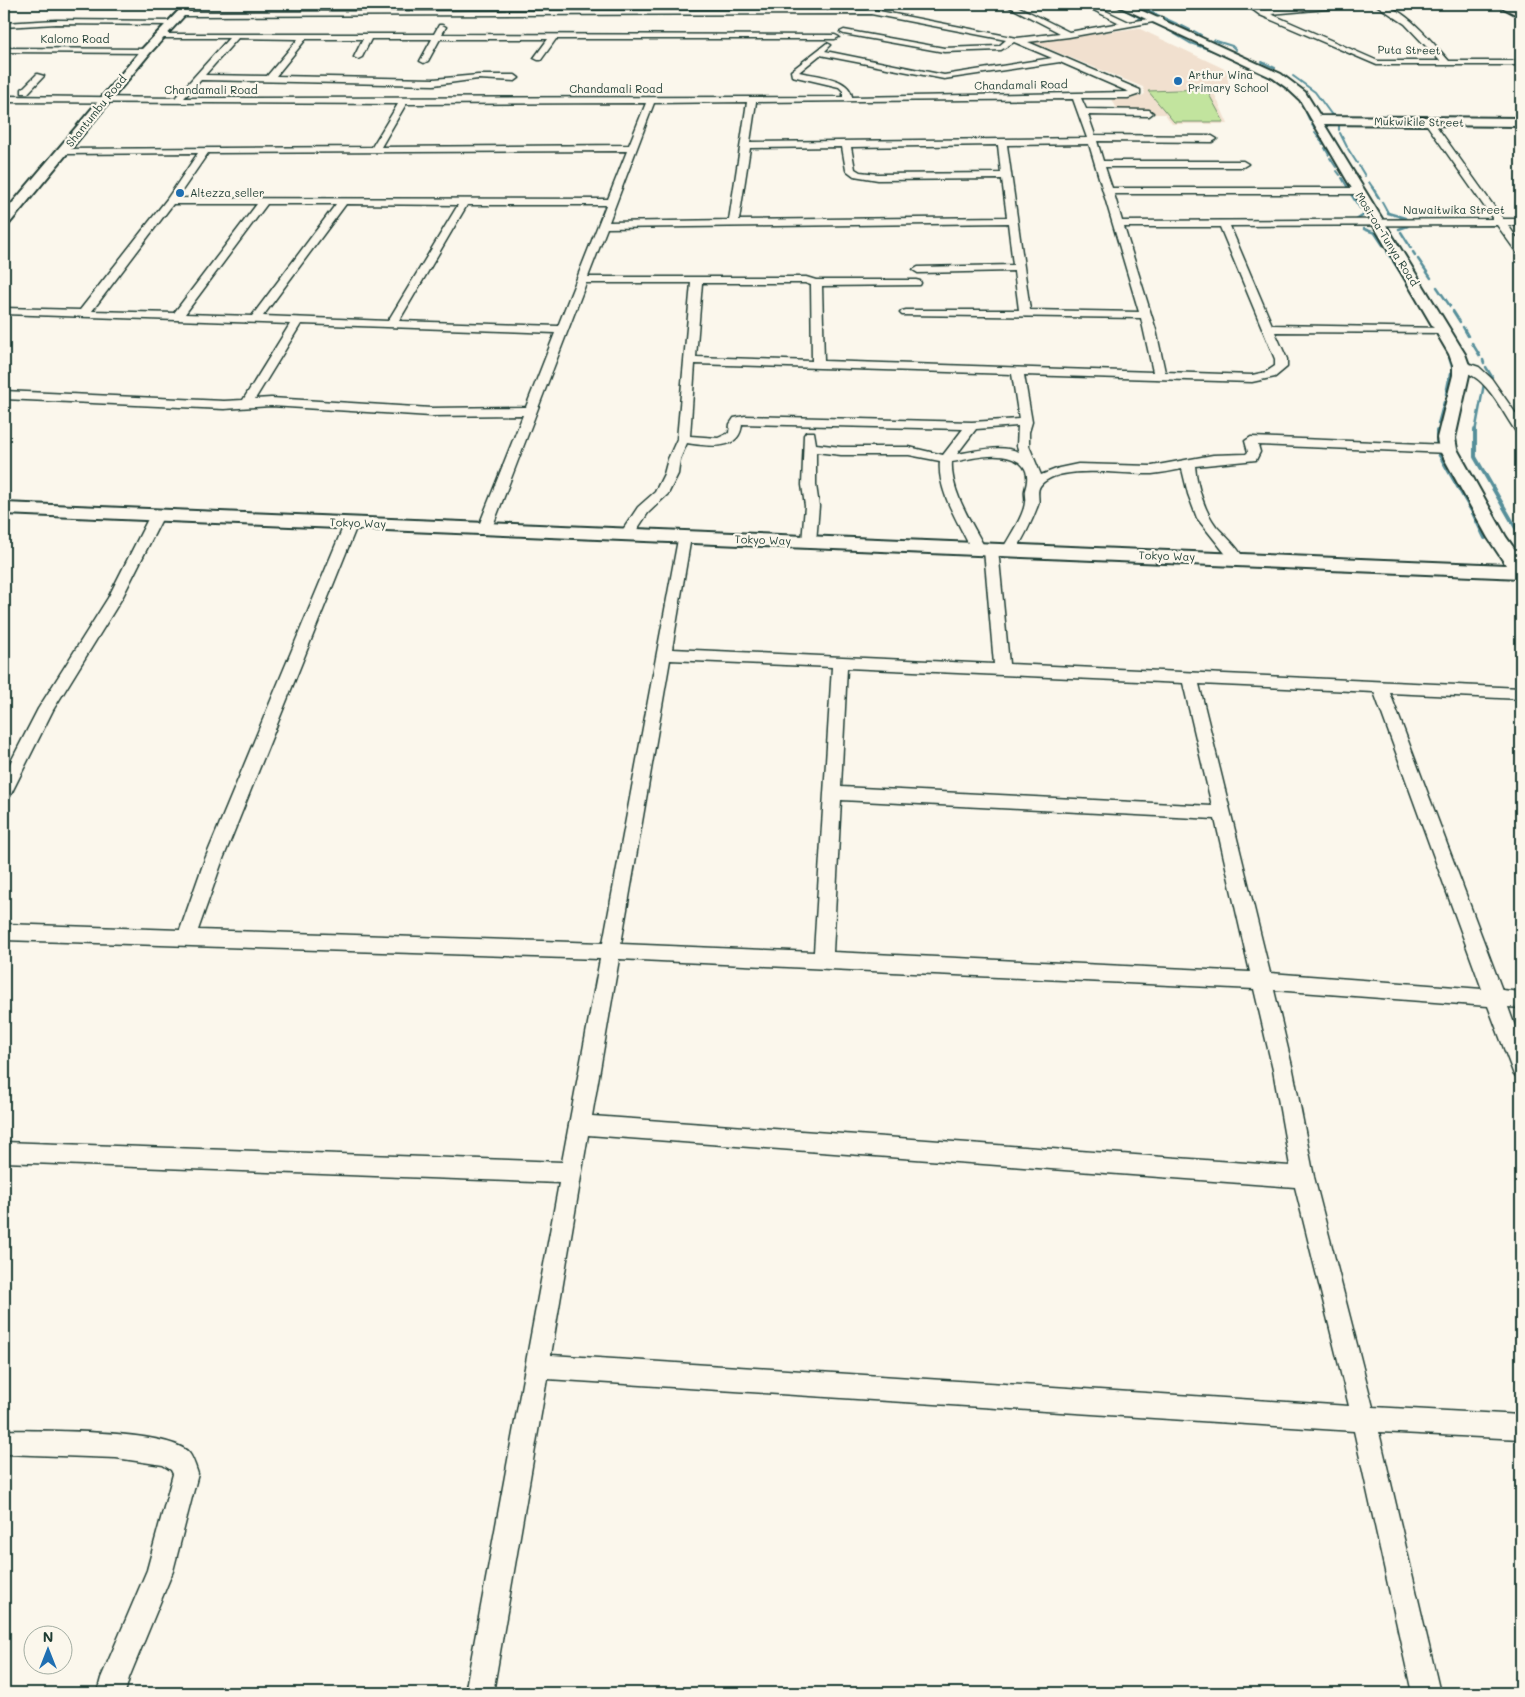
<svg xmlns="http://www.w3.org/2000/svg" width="1525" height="1697" viewBox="0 0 1525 1697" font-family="Mali,sans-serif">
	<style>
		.built { fill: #f1e0cf }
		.green { fill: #c2e49e; stroke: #709069 }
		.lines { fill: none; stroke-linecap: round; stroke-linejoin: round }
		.stream-far2 { stroke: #578f9a; stroke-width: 2 }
		.stream-far1 { stroke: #578f9a; stroke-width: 2.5 }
		.stream { stroke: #578f9a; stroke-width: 4 }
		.street-casing { stroke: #1f3d34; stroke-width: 3 }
		.secondary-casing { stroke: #1f3d34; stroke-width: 4 }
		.street { fill: #fbf7ec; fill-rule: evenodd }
		.secondary { fill: #fbf7ec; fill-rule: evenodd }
		.poi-dot { fill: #1f6fb2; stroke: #fbf7ec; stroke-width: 2 }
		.labels { text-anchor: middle; stroke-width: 4.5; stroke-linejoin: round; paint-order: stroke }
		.far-street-label { font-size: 11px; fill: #1f3d34; stroke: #fbf7ec }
		.far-poi-label { font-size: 11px; fill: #1f3d34; stroke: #fbf7ec; text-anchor: start }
	</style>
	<rect width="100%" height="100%" fill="#fbf7ec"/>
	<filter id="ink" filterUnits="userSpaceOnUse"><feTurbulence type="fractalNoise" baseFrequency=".02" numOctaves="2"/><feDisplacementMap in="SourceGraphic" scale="10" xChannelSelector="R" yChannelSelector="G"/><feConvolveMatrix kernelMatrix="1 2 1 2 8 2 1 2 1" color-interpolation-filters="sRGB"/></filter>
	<g filter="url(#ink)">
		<!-- built -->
		<path class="built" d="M1138,28L1231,72L1227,76L1229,87L1212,88L1228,124H1172L1165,114H1154L1151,111H1118L1111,97L1141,96L1145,94L1143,87L1032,42Z"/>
		<!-- green -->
		<path class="green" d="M1206,89L1224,122H1174L1148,91Z"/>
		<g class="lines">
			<!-- stream-far2 -->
			<g class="stream-far2">
				<path d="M1113,4L1141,18L1138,19"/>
				<path d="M1138,6L1177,24"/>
				<path d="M1146,22L1158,24L1190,43L1214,51"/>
				<path d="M1182,26L1190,30"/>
				<path d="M1194,31L1201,35"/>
				<path d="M1213,40L1232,46L1236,50"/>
				<path d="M1219,53L1248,66"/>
				<path d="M1262,62L1275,68"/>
				<path d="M1261,72L1279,81"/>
				<path d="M1293,76L1315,92L1331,114L1339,117"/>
				<path d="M1306,112L1310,121"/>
				<path d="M1312,125L1314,128"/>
				<path d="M1339,130V125L1344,124"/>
				<path d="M1315,132L1319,137"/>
				<path d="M1340,133L1347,147"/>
				<path d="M1320,139L1323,144"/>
				<path d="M1325,148L1329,155"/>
				<path d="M1348,149L1357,163"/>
				<path d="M1330,158L1336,167"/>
				<path d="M1359,166L1365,176"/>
				<path d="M1337,171L1340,175"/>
				<path d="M1342,178L1348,188"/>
				<path d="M1369,182L1373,188"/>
			</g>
			<!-- stream-far1 -->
			<g class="stream-far1">
				<path d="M1372,187L1379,198"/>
				<path d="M1351,194L1360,208"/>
				<path d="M1382,202L1388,213L1405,218"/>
				<path d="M1356,220L1364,215L1363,212"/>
				<path d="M1364,229L1375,233L1383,245"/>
				<path d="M1399,229L1408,226"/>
				<path d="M1401,232L1411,248"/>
				<path d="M1387,251L1390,257"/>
				<path d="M1413,252L1415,255"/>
				<path d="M1418,259L1431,278"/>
				<path d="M1393,261L1404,278"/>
				<path d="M1406,282L1407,284"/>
				<path d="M1437,287L1450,306"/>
				<path d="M1453,311L1460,322"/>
				<path d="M1463,327L1468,336"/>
				<path d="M1443,343L1447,351"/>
				<path d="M1472,343L1480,356"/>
				<path d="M1449,357L1452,367"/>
				<path d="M1483,360L1484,363"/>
				<path d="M1486,367L1492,377"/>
				<path d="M1446,394L1450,374"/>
				<path d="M1438,424L1444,402"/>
				<path d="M1475,432L1484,384"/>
			</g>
			<!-- stream -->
			<g class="stream">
				<path d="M1475,430V457L1520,535"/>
				<path d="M1437,431V442"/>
				<path d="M1438,452L1472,511L1485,538"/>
			</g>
			<!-- street casing -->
			<g class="street-casing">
				<g id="street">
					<path d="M865,4H873L874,10L1017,38L1060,33L1004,4H1013L1069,32L1120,23L1081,4H1091L1129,22L1162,17V21H1159L1069,37L1028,42L1140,90V94L1128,98H1081L1086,109L1149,110L1153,113L1149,116L1088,115L1095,135L1212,136L1217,139L1212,142L1097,141L1103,161H1243L1248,164L1243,167H1105L1112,188H1358L1363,191L1358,194H1114L1122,221L1493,219L1425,122L1429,119L1432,120L1503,219H1521V225H1508L1521,244V254L1517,253L1497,225L1230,226L1272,325L1444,328L1448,329L1450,331L1448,333L1275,332L1287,359V367L1275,377L1252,382L1024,375L1032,422L1029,432V446L1041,475L1059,468L1078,464L1152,466L1213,455L1246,454L1248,452L1245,441L1251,437L1448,445L1454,449L1448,453L1258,445L1260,452L1256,460L1195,466C1197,486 1204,510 1216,526C1226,537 1237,546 1244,559L1242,562H1232L1197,518L1188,494L1182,469C1172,471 1162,473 1152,474C1126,475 1057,463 1040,486C1036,492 1040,499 1038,505C1032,521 1024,538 1014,553H1004L1002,550C1009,537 1024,516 1025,502C1026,498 1024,494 1025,490C1030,475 1027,463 1010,458C993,452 969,459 952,462C950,491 972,523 985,548L991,545L996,546L998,549L1009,664L1521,688V699L1390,693L1502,990L1521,992V1008L1508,1007L1521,1043V1078L1514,1075L1488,1006L1274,990L1293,1070L1314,1177L1373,1407L1521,1415V1439L1379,1432L1440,1693H1412L1354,1431L547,1379L493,1693H465L559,1183L4,1162V1142L562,1162L600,959L4,940V924L180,930L205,859L346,520L351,519L358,523L223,859L198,930L603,943L679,534H689L691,537L672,649L994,664L984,550L978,553L973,552L971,549C959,523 937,491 940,461L909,455H841L816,452V485L819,506L816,542L814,545H804L802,542L805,506L802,485L804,435L806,432H814L816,444L841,447H909L943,455L963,429L742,424C740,452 708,446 687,443L680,459L678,474L668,494L648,513L632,537H622L620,534L638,507L655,492L664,474L668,459L677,439L691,283H586L492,528L485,532L478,528L523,415L431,416L271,406L224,409L4,399V391L224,401L243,400L290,324L4,314V308L80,310L167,199L198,153L64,154L61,153V149L372,147L398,104L4,102V96L175,98L229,38H156L155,36L159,34H434L439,25H442L446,27L442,34L835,35L839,37L835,39H556L541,60H538L534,58L548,39H440L428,61L424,63L420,61L432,39H371L362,57L358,59L354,57L363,39H306L276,76L434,79L478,75H515L519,78L515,81L478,79L434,85L201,80L184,98L843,97V91L839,87L792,76L791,71L827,43L831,45L825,51L944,75L1052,58L1014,42L1001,50L944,52L844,34L840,32L844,30L944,48L999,46L1006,40L871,14L181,16L177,14L181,12L867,10ZM238,38L298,39L267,76L205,75ZM820,55L944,79L1060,62L1129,92L852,97C850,77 816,76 799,72ZM1073,99L1087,138L750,142L756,102ZM747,102L729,220L609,222L654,103ZM646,103L629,145L381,147L406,104ZM1089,144L1139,312L1030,310L1007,145ZM998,145L1001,173L878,174L860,172L855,169L851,147ZM842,147L846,170L854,176L878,180L1002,179L1007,217L739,220L750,148ZM627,151L608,199L177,198L208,153ZM173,204H257L174,313L92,311ZM267,204H336L252,316L185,314ZM346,204L458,205L388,321L263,316ZM467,205H606L558,326L399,321ZM1008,223L1013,265L918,267L913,270L918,273L1014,271L1019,310H906L902,311L900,313L902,315L1141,318L1153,372L824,361L822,286L920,285L921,283L920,281L916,280H816L806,277H588L607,228ZM1124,227H1220L1275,359V366L1266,372L1252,375L1165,372L1156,330ZM702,283H805L811,285L812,361L696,357ZM301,324L555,333L526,407L431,408L271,398L255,399ZM695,364L1012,374L1019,419L972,422L745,416L734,418L730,424L729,433L718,438L690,436ZM1018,426L1017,446L1019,452C1001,444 976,451 957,454L976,429ZM670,660L832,667L814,952L621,944ZM847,668L1183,683L1212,806L841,787ZM1199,684L1374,692L1482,989L1270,973ZM841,800L1215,819L1250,972L833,952ZM619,959L1254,989L1273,1070L1290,1166L592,1116ZM588,1135L1295,1187L1349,1406L551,1355Z"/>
					<path d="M1245,4H1254L1264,10L1337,4H1364L1360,6L1271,14L1378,61H1440L1405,24L1375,4C1401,2 1433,43 1449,61H1521V65H1377L1260,15Z"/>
					<path d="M56,20L171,21L175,23L171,25L56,24L4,27V23Z"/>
					<path d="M4,48L146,49L150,51L146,53L4,52Z"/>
					<path d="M37,74L44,76L28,93H22V89Z"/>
					<path d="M1461,361L1479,367L1491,378L1521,421V434L1517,433C1505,416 1495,395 1481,382C1472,373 1460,371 1455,365Z"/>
					<path d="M157,511L164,515L122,598L53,710L10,796L4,797V775L38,709L108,598L150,515Z"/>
					<path d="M4,1430C38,1431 170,1429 189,1453C193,1458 196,1468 198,1474L173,1571L129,1678L125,1693H97L101,1678L147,1570L173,1474L171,1470L163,1465L116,1458L4,1454Z"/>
				</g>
			</g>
			<!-- secondary casing -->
			<g class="secondary-casing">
				<g id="secondary">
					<path d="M185,4H195L150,53L9,224L4,225V213L142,49Z"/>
					<path d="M1114,4H1127L1281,74L1305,92L1320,116L1521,118V126L1324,124L1465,354L1469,365V375L1455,438L1457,449L1506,537L1521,558V578L4,514V503L1506,565L1488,538L1439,449L1437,438L1453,375V365L1449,354L1300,100L1287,88L1273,78Z"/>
					<path d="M1496,4H1508L1521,10V17Z"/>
				</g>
			</g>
			<!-- street -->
			<use href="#street" class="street"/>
			<!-- secondary -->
			<use href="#secondary" class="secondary"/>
		</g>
	</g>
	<!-- markers -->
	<g class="poi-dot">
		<circle cx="1178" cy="81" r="5"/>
		<circle cx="180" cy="193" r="5"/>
	</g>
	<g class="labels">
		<!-- far-street labels -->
		<g class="far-street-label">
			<text x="75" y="43">Kalomo Road</text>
			<text transform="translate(1409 50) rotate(1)" y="4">Puta Street</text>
			<text transform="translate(1021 85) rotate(-1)" y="4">Chandamali Road</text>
			<text x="616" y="93">Chandamali Road</text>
			<text x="211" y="94">Chandamali Road</text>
			<text transform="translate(96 111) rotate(-51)" y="4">Shantumbu Road</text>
			<text transform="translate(1419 122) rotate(1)" y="4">Mukwikile Street</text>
			<text x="1454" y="214">Nawaitwika Street</text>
			<text transform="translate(1387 239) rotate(58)" y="4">Mosi-oa-Tunya Road</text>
			<text transform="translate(358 523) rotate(2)" y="4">Tokyo Way</text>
			<text transform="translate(763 540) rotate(2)" y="4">Tokyo Way</text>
			<text transform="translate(1167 556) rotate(2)" y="4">Tokyo Way</text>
		</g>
		<!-- far-poi labels -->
		<g class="far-poi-label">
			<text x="1188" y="79">Arthur Wina<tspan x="1188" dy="13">Primary School</tspan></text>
			<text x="190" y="197">Altezza seller</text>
		</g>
	</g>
	<!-- margin -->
	<rect width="1525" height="1697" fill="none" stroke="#fbf7ec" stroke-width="20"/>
	<rect x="10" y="10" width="1505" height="1677" fill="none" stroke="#1f3d34" stroke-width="2" filter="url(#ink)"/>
	<!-- north arrow -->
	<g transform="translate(48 1650)"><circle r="24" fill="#fbf7ec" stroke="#a3ada2"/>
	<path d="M0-4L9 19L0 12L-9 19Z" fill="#1f6fb2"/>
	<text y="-8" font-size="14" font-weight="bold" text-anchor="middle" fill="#1f3d34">N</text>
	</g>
</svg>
